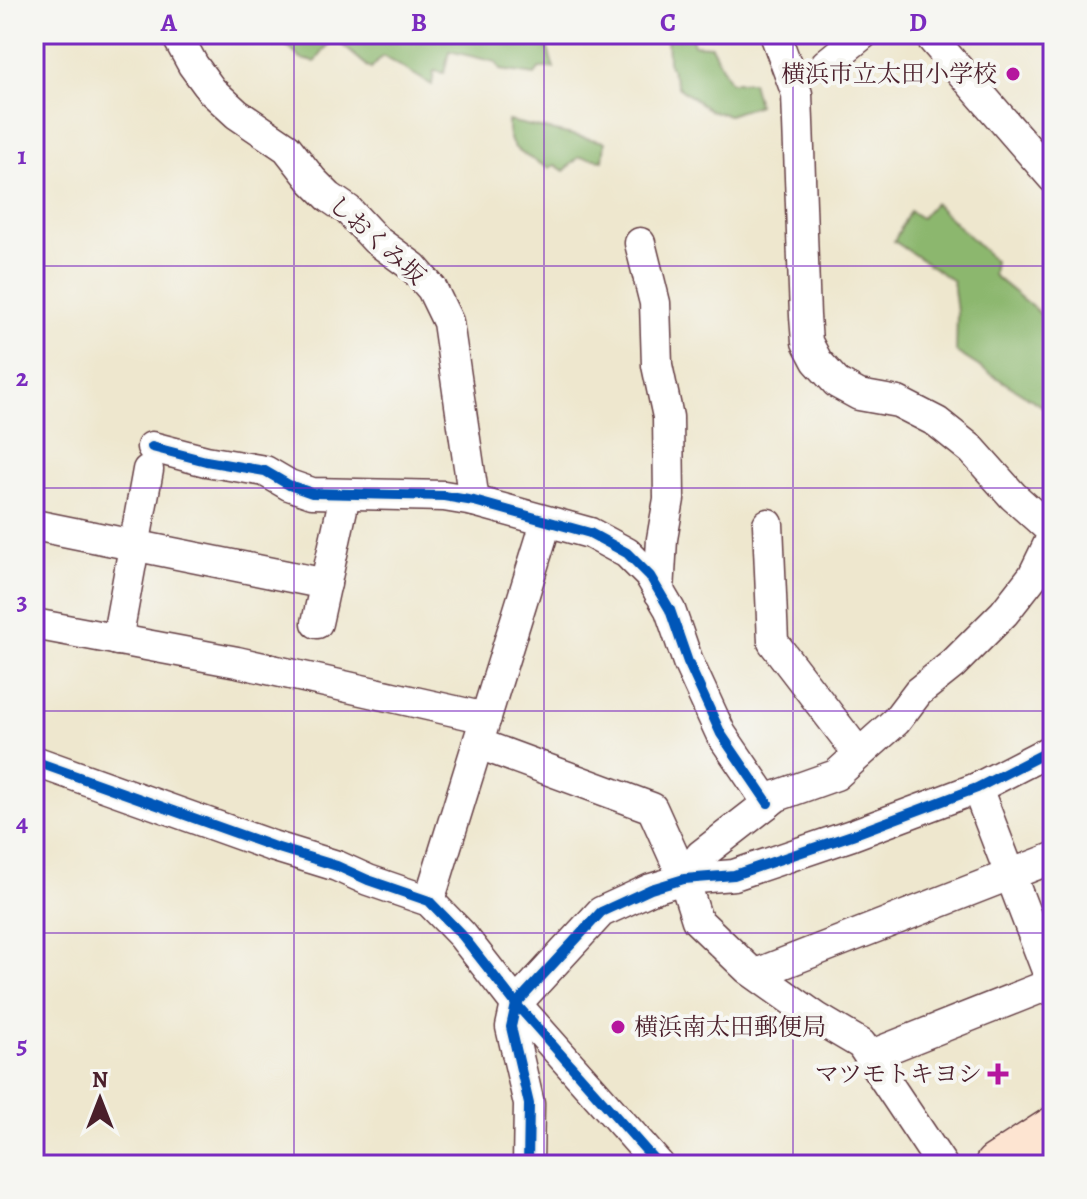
<svg xmlns="http://www.w3.org/2000/svg" width="1087" height="1199" viewBox="0 0 1087 1199" font-family="Alegreya,'Noto Serif JP',serif">
	<style>
		.forest { fill: #8cb76e; stroke: #6b6b4c; stroke-width: 2 }
		.lines { fill: none; stroke-linecap: round; stroke-linejoin: round }
		.minor-casing { stroke: #633d43; stroke-width: 33 }
		.secondary-casing { stroke: #633d43; stroke-width: 45 }
		.minor { stroke: #fff; stroke-width: 30 }
		.secondary { stroke: #fde4d1; stroke-width: 42 }
		.cycleway-casing { stroke: #f6f6f2; stroke-width: 15 }
		.cycleway { stroke: #0057b8; stroke-width: 10 }
		.grid { fill: none; stroke: #7b2cbf; stroke-width: 2; stroke-opacity: 0.55 }
		.poi-dot { fill: #b5179e; stroke: #f6f6f2; stroke-width: 3 }
		.labels { text-anchor: middle; stroke-width: 8; stroke-linejoin: round; paint-order: stroke }
		.poi-label { font-size: 24px; fill: #4a1f2b; stroke: #f6f6f2; text-anchor: end }
		.street-label { font-size: 24px; fill: #4a1f2b; stroke: #f6f6f2 }
		.neatline { fill: none; stroke: #7b2cbf; stroke-width: 3 }
		.grid-label { font-size: 26px; text-anchor: middle; font-weight: bold; fill: #7b2cbf }
	</style>
	<rect width="100%" height="100%" fill="#f6f6f2"/>
	<filter id="ink" filterUnits="userSpaceOnUse"><feTurbulence type="fractalNoise" baseFrequency=".0125" numOctaves="2"/><feDisplacementMap in="SourceGraphic" scale="16" xChannelSelector="R" yChannelSelector="G"/><feConvolveMatrix kernelMatrix="1 2 1 2 8 2 1 2 1" color-interpolation-filters="sRGB"/></filter>
	<filter id="wash" filterUnits="userSpaceOnUse"><feTurbulence type="fractalNoise" baseFrequency=".006" numOctaves="4" result="noise"/><feDisplacementMap in="SourceGraphic" scale="32" xChannelSelector="R" yChannelSelector="G"/><feGaussianBlur stdDeviation="1.8" result="paint"/><feColorMatrix in="noise" values="0 0 0 0 0 0 0 0 0 0 0 0 0 0 0 0 0 1.4 0 .05"/><feComposite in="paint" operator="in"/></filter>
	<g filter="url(#wash)">
		<rect width="100%" height="100%" fill="#eee7ce"/>
		<!-- forest -->
		<g class="forest">
			<path d="M274,34H543L554,68H540L535,75L500,70L496,62L449,51L444,73L434,71L432,85L383,56L371,69L334,38L315,62L301,59Z"/>
			<path d="M667,34H691L694,45L711,46L730,82H752L758,105L729,115L711,111L678,87L668,61Z"/>
			<path d="M508,121L605,142L603,160L579,157L564,171L555,165L548,168C524,154 506,152 508,121Z"/>
			<path d="M934,203L995,261L993,275L1053,324V413L956,352L957,313L953,281L894,241L910,211L921,218Z"/>
		</g>
	</g>
	<g filter="url(#ink)">
		<g class="lines">
			<!-- minor casing -->
			<g class="minor-casing">
				<g id="minor">
					<path d="M176,34L193,65L212,91L237,114L287,148L312,180L329,197L348,210L376,240L413,267L432,289L448,322L474,501"/>
					<path d="M775,34L797,94L805,316L807,342L817,361L837,383L859,395L898,402L937,422L972,450L1013,496L1053,532"/>
					<path d="M928,34L1053,178"/>
					<path d="M826,64L863,34"/>
					<path d="M640,243L655,303L657,365L668,417L669,499L662,539L659,592"/>
					<path d="M152,447L206,461L265,471L289,485L312,493L444,496L474,501L590,533L627,553L650,576L670,610L688,662L721,734L768,803"/>
					<path d="M768,524L773,642L859,754"/>
					<path d="M34,525L326,584"/>
					<path d="M317,623L345,495"/>
					<path d="M34,624L237,662L486,718"/>
					<path d="M117,640L148,470"/>
					<path d="M479,744L652,808L684,879L697,920L748,969L817,1018L861,1044L942,1165"/>
					<path d="M34,761L272,846L337,866L368,880L429,901L462,935L516,1004L659,1165"/>
					<path d="M977,788L1053,986"/>
					<path d="M684,879L701,855L777,796L836,775L896,721L918,692L953,664L1004,613L1033,576L1053,535"/>
					<path d="M429,901L546,523"/>
					<path d="M756,974L1053,858"/>
					<path d="M869,1056L1053,983"/>
					<path d="M528,1165L529,1104L511,1027L516,1004L601,912L651,889L684,879L734,875L852,835L977,788L1053,749"/>
				</g>
			</g>
			<!-- secondary casing -->
			<g class="secondary-casing">
				<path id="secondary" d="M996,1165L1053,1128"/>
			</g>
			<!-- minor -->
			<use href="#minor" class="minor"/>
			<!-- secondary -->
			<use href="#secondary" class="secondary"/>
			<!-- cycleway casing -->
			<g class="cycleway-casing">
				<g id="cycleway">
					<path d="M152,447L206,461L265,471L289,485L312,493L444,496L474,501L590,533L627,553L650,576L670,610L688,662L721,734L768,803"/>
					<path d="M34,761L272,846L337,866L368,880L429,901L462,935L516,1004L659,1165"/>
					<path d="M528,1165L529,1104L511,1027L516,1004L601,912L651,889L684,879L734,875L852,835L977,788L1053,749"/>
				</g>
			</g>
			<!-- cycleway -->
			<use href="#cycleway" class="cycleway"/>
		</g>
	</g>
	<!-- grid -->
	<path class="grid" d="M294,34V1165M544,34V1165M793,34V1165M34,266H1053M34,488H1053M34,711H1053M34,933H1053"/>
	<!-- markers -->
	<g class="poi-dot">
		<circle cx="1013" cy="74" r="8"/>
		<circle cx="618" cy="1027" r="8"/>
		<path d="M994 1062h8v8h8v8h-8v8h-8v-8h-8v-8h8z"/>
	</g>
	<g class="labels">
		<!-- poi labels -->
		<g class="poi-label">
			<text x="997" y="82">横浜市立太田小学校</text>
			<text x="634" y="1035" text-anchor="start">横浜南太田郵便局</text>
			<text x="982" y="1082">マツモトキヨシ</text>
		</g>
		<!-- street labels -->
		<g class="street-label">
			<text transform="translate(377 240) rotate(42)" y="8">しおくみ坂</text>
		</g>
	</g>
	<!-- margin -->
	<rect width="1087" height="1199" fill="none" stroke="#f6f6f2" stroke-width="88"/>
	<!-- north arrow -->
	<g transform="translate(100 1099)" stroke="#f6f6f2" stroke-width="6" paint-order="stroke">
	<path d="M0-6L14 30L0 20L-14 30Z" fill="#4a1f2b"/>
	<text y="-12" font-size="22" font-weight="bold" text-anchor="middle" fill="#4a1f2b">N</text>
	</g>
	<rect x="44" y="44" width="999" height="1111" class="neatline"/>
	<g class="grid-label">
		<text x="169" y="31">A</text>
		<text x="419" y="31">B</text>
		<text x="668" y="31">C</text>
		<text x="918" y="31">D</text>
		<text x="22" y="164">1</text>
		<text x="22" y="386">2</text>
		<text x="22" y="609">3</text>
		<text x="22" y="831">4</text>
		<text x="22" y="1053">5</text>
	</g>
</svg>
